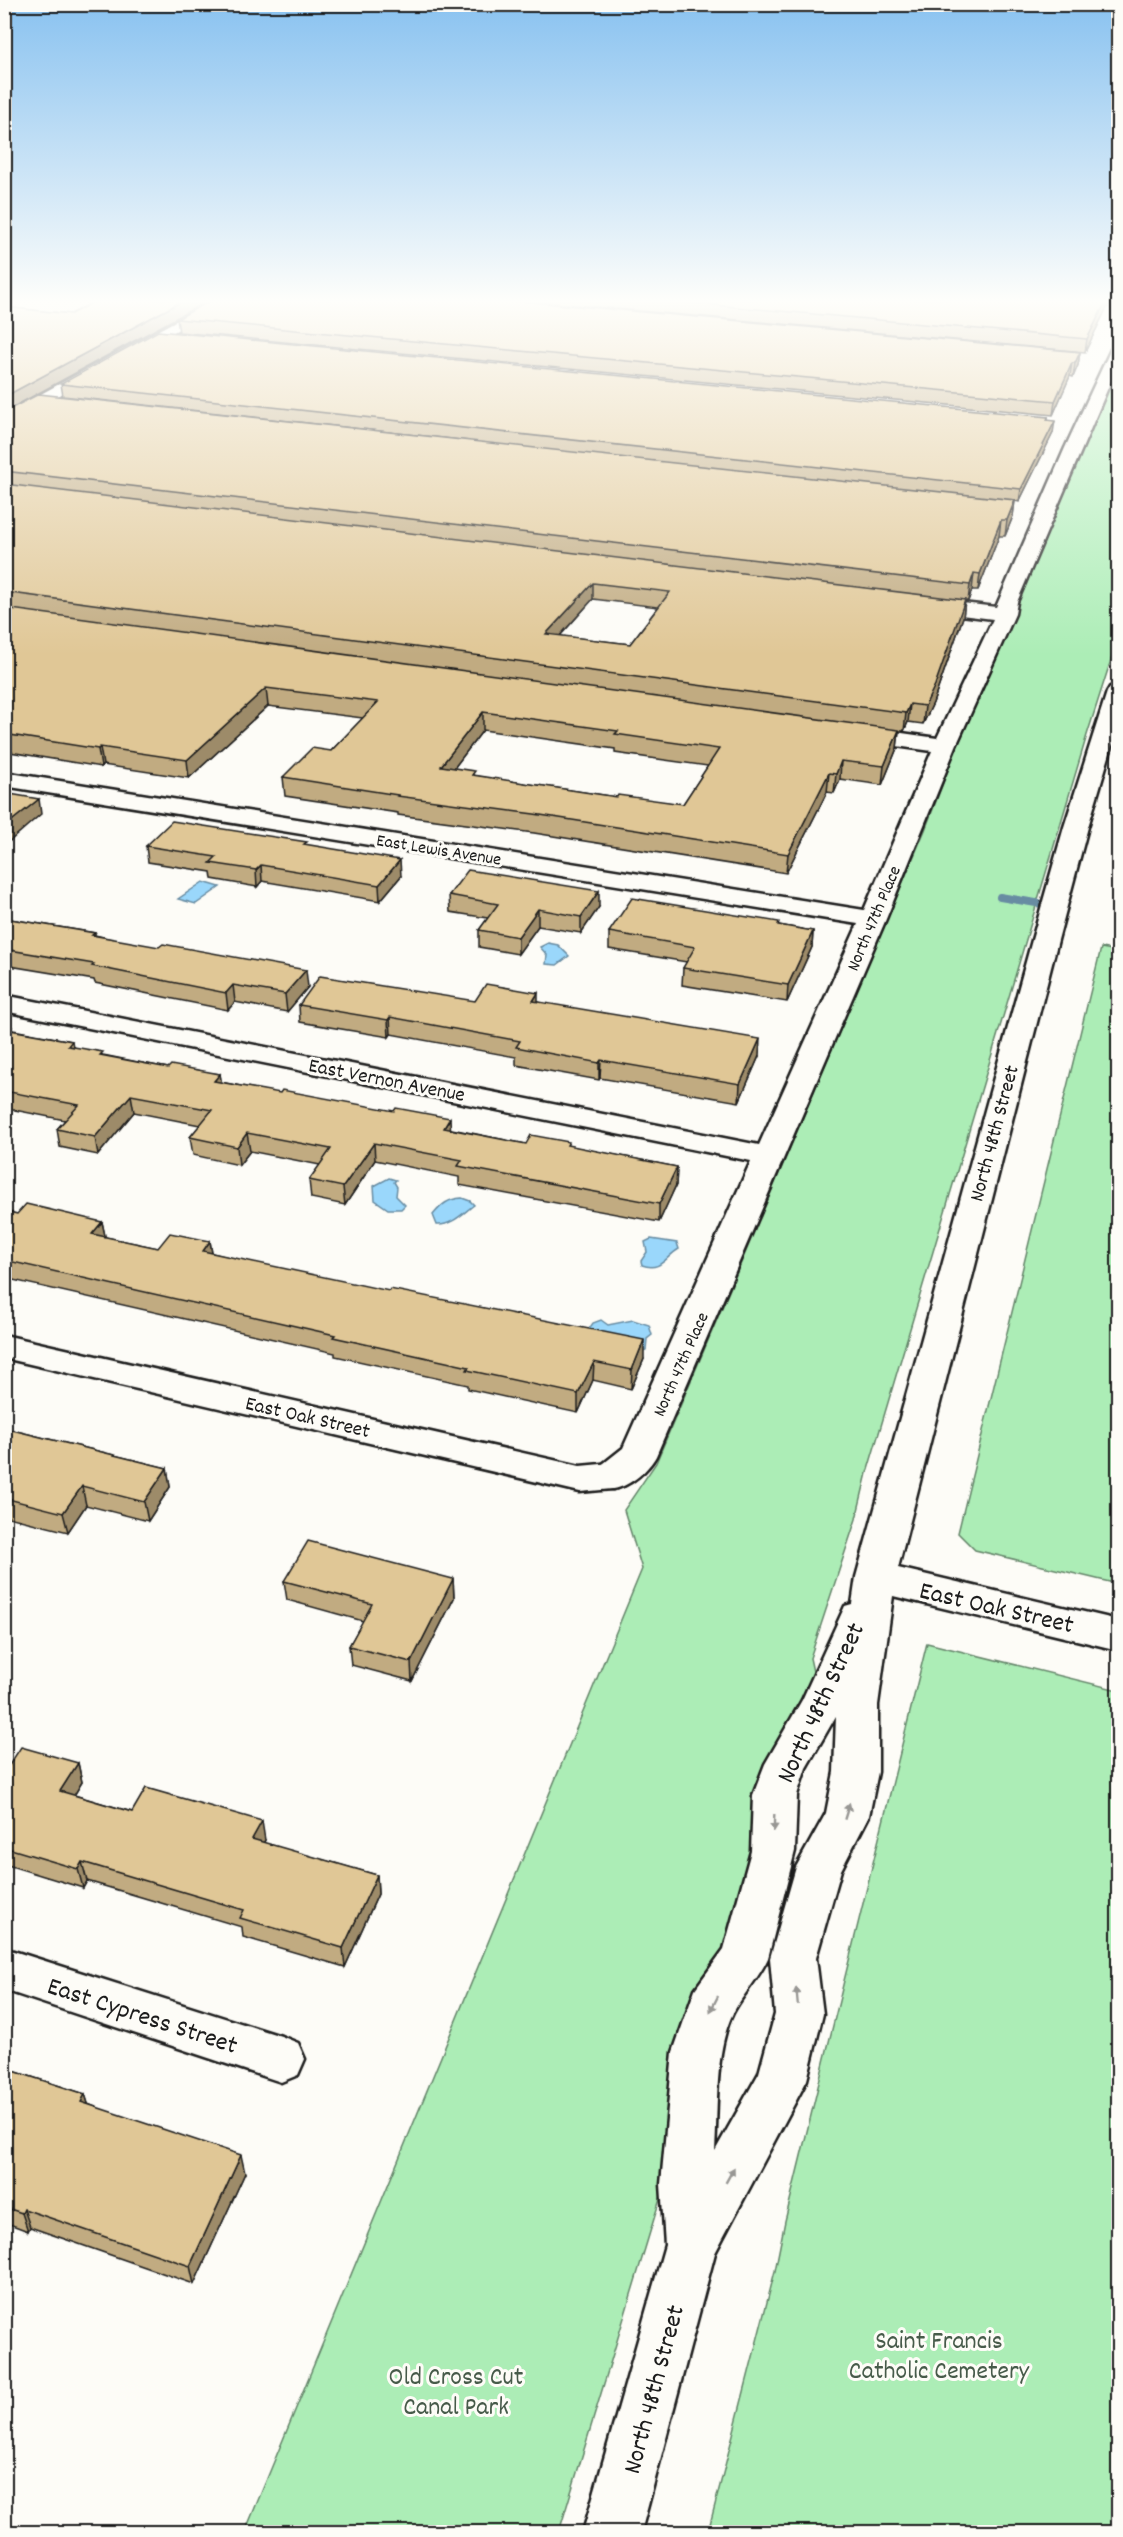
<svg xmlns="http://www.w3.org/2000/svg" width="1123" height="2537" viewBox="0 0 1123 2537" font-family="Dekko,sans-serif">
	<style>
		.built { fill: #f4ecda }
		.green { fill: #acedb6; stroke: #648469; stroke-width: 1.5 }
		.water { fill: #9ad7fb; stroke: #688ca2; stroke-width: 1.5 }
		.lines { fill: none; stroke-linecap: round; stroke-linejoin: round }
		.stream { stroke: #688ca2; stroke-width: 8 }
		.street-casing { stroke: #1c1c1c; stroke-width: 5 }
		.secondary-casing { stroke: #1c1c1c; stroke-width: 5 }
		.street { fill: #fdfcf7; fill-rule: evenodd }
		.secondary { fill: #fdfcf7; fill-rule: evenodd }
		.wall { fill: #c1ab81; stroke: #1c1c1c; stroke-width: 1.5; fill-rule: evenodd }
		.shaded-wall { fill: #9d8b69; stroke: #1c1c1c; stroke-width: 1.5 }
		.building { fill: #e0c796; stroke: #1c1c1c; stroke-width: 1.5; fill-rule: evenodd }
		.oneway { fill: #989794 }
		.labels { text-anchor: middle; stroke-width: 6; stroke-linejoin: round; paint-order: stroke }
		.far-street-label { font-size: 18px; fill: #1c1c1c; stroke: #fdfcf7 }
		.street-label { font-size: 21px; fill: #1c1c1c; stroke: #fdfcf7 }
		.near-street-label { font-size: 26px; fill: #1c1c1c; stroke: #fdfcf7 }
		.near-park-label { font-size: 26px; fill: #475b4a; stroke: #fdfcf7 }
	</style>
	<rect width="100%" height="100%" fill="#fdfcf7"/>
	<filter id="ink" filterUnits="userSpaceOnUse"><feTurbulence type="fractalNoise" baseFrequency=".0167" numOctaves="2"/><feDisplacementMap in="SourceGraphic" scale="12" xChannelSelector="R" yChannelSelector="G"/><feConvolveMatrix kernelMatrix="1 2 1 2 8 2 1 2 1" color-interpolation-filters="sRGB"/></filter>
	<g filter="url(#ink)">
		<!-- built -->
		<path class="built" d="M5,299H210L5,350Z"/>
		<!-- green -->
		<g class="green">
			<path d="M1118,363V638L1087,735L867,1473L856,1519L810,1658L815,1681L761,1835L670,2166L559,2532H245L642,1569L624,1510L656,1463L925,830L956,749L1016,614L1017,604Z"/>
			<path d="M1101,948L1118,951V1584L975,1550L958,1533Z"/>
			<path d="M927,1643L1118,1690V2532H708L775,2271L785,2221Z"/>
		</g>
		<!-- water -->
		<g class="water">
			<path d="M203,882L220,887L196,904L178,899Z"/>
			<path d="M548,943L558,945L569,956L557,965L546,964L547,955L540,947Z"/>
			<path d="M389,1178L396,1180L394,1182L397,1187L396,1196L405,1205L401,1209H388L375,1200L374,1186Z"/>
			<path d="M462,1198L470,1201L474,1205C462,1214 451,1226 437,1225L433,1215C442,1204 448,1199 462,1198Z"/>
			<path d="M651,1239L677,1243L679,1249C665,1257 661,1272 642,1265L641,1261L647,1252L645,1242Z"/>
			<path d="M601,1320L608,1325L633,1320L649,1325L652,1335L647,1339L646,1350L640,1352L583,1329H589L593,1323Z"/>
		</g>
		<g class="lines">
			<!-- stream -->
			<path class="stream" d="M1000,897L1054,906"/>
			<!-- street casing -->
			<g class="street-casing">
				<g id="street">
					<path d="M1118,345V364L1017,602L1015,614L956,746L886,919L656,1456C649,1469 630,1487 613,1489C609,1489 603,1487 599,1485L593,1476L599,1467L623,1448L751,1161L4,1011V995L759,1145L858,924L4,786V772L864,910L932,751L853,740L845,738L842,733L845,728L853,726L937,738L993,619L921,610L914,608L911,604L914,600L921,598L996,607L1065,448L1111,349Z"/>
					<path d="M4,1948L281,2036L298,2043L305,2059L298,2075L281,2082L4,1990Z"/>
				</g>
			</g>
			<!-- secondary casing -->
			<g class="secondary-casing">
				<g id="secondary">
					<path d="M216,299H233L4,426V414Z"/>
					<path d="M1118,686V726L1088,827L1058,940L898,1568L1118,1620V1650L893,1596L878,1705V1772L869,1816L841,1870L816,1958L823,2014L807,2080L715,2253L641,2532H583L665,2245L661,2184L673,2052L695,1989L724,1949L751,1851L753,1795L765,1764L802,1700L845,1606L852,1604L856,1577L1032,940L1064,827L1107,692L1110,687ZM836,1716L834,1772L826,1813L796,1867L770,1958L775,2014L759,2073L715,2151C718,2110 714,2051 733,2013C743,1994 759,1978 768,1958L795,1851L797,1795L806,1768Z"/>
					<path d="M4,1335L580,1466L612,1463L625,1467L631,1476L625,1485L612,1489L580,1492L4,1358Z"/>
				</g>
			</g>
			<!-- street -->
			<use href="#street" class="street"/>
			<!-- secondary -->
			<use href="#secondary" class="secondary"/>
		</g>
		<!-- wall -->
		<g class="wall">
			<path d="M99,299H211L21,403L470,441L63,396L61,384L1048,417V420L1053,433L1019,502L1015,501L1013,516L1005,536H999L978,590H972L968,601H965L963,617L933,703L923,724L908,722L904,731H899L897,748L882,785L840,779L834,793L827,792L786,873L534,833L398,815V813L285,796L283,777L331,751L363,718L268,706L189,778L103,765L101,767L4,751V307L71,314ZM593,599L658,607L630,644L560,636ZM483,730L615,749V753L708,766L683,804L617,797L475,776L454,768Z"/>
			<path d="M510,299H1111L1085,352Z"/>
			<path d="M517,302L1080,352L1078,365L1073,377L1070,376L1053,415L179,332L177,319Z"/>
			<path d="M307,845L401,876L380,901L262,881L257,887L212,879L211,872L148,862L146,846Z"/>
			<path d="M449,895L599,907L581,933L538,926L518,954L479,947V930L488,918L450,912Z"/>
			<path d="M4,918L95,933V935L308,987L287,1012L235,1002L228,1010L95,983L94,980L4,965Z"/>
			<path d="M779,925L813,931L812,947L787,1002L682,985L683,968L687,962L609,949V932Z"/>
			<path d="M475,1001L538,1002L759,1056L739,1102L600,1078L599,1080L516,1065V1057L391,1034L389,1037L300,1022L299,1005Z"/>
			<path d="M4,1025L13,1030L72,1041L73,1047L103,1055L168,1068L220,1074L221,1082L526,1144L569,1146L677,1167L676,1185L659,1222L459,1185V1177L375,1160L345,1205L311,1198L309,1180L320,1165L250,1151L239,1165L193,1155L190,1137L200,1125L134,1112L98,1155L60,1147L57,1129L65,1120L4,1108Z"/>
			<path d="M4,1211L17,1214L102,1222L105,1237L158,1248L210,1241L212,1253L644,1359L631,1389L593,1380L578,1413L468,1389V1385L335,1356V1353L4,1278Z"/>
			<path d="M4,1428L167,1468L170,1487L148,1521L86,1505L68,1532L4,1516Z"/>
			<path d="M453,1579L454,1598L412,1681L351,1665L349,1646L363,1621L287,1600L284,1581Z"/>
			<path d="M78,1763L82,1782L74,1795L132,1812L265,1840L263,1843L377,1875L378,1894L345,1967L243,1937L242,1927L87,1881L83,1888L4,1864V1773Z"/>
			<path d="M4,2068L85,2094L88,2104L245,2173L194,2284L30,2227L28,2231L4,2222Z"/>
		</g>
		<!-- shaded-wall -->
		<g class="shaded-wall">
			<path d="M186,299H211L4,412V397Z"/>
			<path d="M1107,299H1111L1085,352L1087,339Z"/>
			<path d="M1080,352L1078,365L1073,377L1075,363Z"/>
			<path d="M1072,363L1070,376L1053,415L1055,401Z"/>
			<path d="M1055,421L1053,433L1019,502L1021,489Z"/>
			<path d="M1015,500L1013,516L1005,536L1007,520Z"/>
			<path d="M1001,520L999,536L978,590L980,574Z"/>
			<path d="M974,573L972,590L968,601L970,585Z"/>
			<path d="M593,583V599L546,651V634Z"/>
			<path d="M965,600L963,617L933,703L923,724L925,706Z"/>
			<path d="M266,688L268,706L189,778L187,760Z"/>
			<path d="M910,704L908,722L904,731L906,713Z"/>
			<path d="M483,712V730L441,785V766Z"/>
			<path d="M899,730L897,748L882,785L884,766Z"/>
			<path d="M100,747L103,765L101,767L98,749Z"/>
			<path d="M841,761L840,779L834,793L836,774Z"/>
			<path d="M829,773L827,792L786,873L788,854Z"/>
			<path d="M39,799L41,814L4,846V827Z"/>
			<path d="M400,860L401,876L380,901L379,885Z"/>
			<path d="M261,865L262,881L257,887L256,870Z"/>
			<path d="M599,891V907L581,933V917Z"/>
			<path d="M538,909V926L518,954V937Z"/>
			<path d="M813,931L812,947L787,1002L788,985Z"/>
			<path d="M306,970L308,987L287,1012L285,994Z"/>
			<path d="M233,985L235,1002L228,1010L226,993Z"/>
			<path d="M538,993V1010L533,1001Z"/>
			<path d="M390,1017L391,1034L389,1037L388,1020Z"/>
			<path d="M760,1039L759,1056L739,1102L740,1084Z"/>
			<path d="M601,1060L600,1078L599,1080V1063Z"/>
			<path d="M220,1074L223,1091L214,1081Z"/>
			<path d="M131,1095L134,1112L98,1155L95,1137Z"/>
			<path d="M450,1118L451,1136L444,1128Z"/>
			<path d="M247,1133L250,1151L239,1165L237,1147Z"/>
			<path d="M374,1143L375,1160L345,1205L343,1187Z"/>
			<path d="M677,1167L676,1185L659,1222V1204Z"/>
			<path d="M102,1222L106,1240L92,1234Z"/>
			<path d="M210,1241L213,1260L203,1251Z"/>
			<path d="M644,1340V1359L631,1389L632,1370Z"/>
			<path d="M594,1362L593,1380L578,1413V1394Z"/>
			<path d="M167,1468L170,1487L148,1521L144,1502Z"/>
			<path d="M82,1486L86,1505L68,1532L63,1513Z"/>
			<path d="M453,1579L454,1598L412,1681L411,1662Z"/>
			<path d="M78,1763L82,1782L65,1811L60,1791Z"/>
			<path d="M262,1821L265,1840L255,1859L252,1839Z"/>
			<path d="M82,1862L87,1881L83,1888L78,1869Z"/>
			<path d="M377,1875L378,1894L345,1967L343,1948Z"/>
			<path d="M85,2094L91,2113L81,2102Z"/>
			<path d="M241,2155L245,2173L194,2284L190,2266Z"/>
			<path d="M24,2209L30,2227L28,2231L22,2213Z"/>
		</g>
		<!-- building -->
		<g class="building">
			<path d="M99,299H186L4,397V307L71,314Z"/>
			<path d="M213,299H499L1080,352L1075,363H1072L1055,401L177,319Z"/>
			<path d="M649,299H1107L1087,339Z"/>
			<path d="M158,331L1048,417L1047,420L1055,421L1021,489L61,384Z"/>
			<path d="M39,394L1015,500L1007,520H1001L980,574L974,573L970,585L4,471V412Z"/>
			<path d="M4,484L965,600L935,685L925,706L910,704L906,713L4,592ZM593,583L670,592L630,644L546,634Z"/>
			<path d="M4,608L899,730L884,766L841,761L836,774L829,773L788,854L534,814L397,796L398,795L283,777L312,748L331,751L378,702L266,688L187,760L100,747L98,749L4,734ZM483,712L618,731L615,734L719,749L683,804L618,795L617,797L472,775L475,771L441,766Z"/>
			<path d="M4,793L39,799L4,827Z"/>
			<path d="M172,821L307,842L304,844L400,860L379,885L261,865L256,870L210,863L216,857L146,846Z"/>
			<path d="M468,870L599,891L581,917L538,909L518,937L479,930L498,904L449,895Z"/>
			<path d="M632,898L779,922L778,925L813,931L788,985L683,968L695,947L609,932Z"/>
			<path d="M4,918L95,933L92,935L159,947L163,944L306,970L285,994L233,985L226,993L92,966L94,964L4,949Z"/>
			<path d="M320,976L475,1001L486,984L538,993L533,1001L760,1039L740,1084L601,1060L599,1063L516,1047L520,1041L390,1017L388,1020L299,1005Z"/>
			<path d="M4,1025L12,1027L10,1030L72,1041L68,1046L103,1052L100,1055L168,1068L171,1065L220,1074L214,1081L280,1093L282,1090L394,1111L396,1108L450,1118L444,1128L526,1144L531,1135L569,1142L567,1145L677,1167L659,1204L458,1166L462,1160L374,1143L343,1187L309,1180L331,1149L247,1133L237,1147L190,1137L212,1110L131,1095L95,1137L57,1129L79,1105L4,1091V1072L10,1067L4,1066Z"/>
			<path d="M26,1204L102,1222L92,1234L158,1248L170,1233L210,1241L203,1251L389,1291L390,1289L644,1340L632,1370L594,1362L578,1394L467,1370L469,1367L333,1337L335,1335L4,1260V1211L17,1214Z"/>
			<path d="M4,1428L167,1468L144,1502L82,1486L63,1513L4,1498Z"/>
			<path d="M308,1541L453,1579L411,1662L349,1646L372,1604L284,1581Z"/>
			<path d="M21,1747L78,1763L60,1791L132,1812L146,1788L262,1821L252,1839L377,1875L343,1948L240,1918L244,1910L82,1862L78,1869L4,1847V1773Z"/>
			<path d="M4,2068L85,2094L81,2102L241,2155L190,2266L24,2209L22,2213L4,2207Z"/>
		</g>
		<!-- one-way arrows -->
		<defs><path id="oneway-solid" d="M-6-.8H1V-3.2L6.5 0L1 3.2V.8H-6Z" transform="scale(1.5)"/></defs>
		<g class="oneway">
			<use href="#oneway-solid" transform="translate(847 1811) rotate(-73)"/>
			<use href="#oneway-solid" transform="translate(774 1823) rotate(92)"/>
			<use href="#oneway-solid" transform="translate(797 1996) rotate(-95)"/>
			<use href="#oneway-solid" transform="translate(714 2004) rotate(117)"/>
			<use href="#oneway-solid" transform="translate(730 2175) rotate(-61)"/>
		</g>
	</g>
	<!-- sky -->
	<linearGradient id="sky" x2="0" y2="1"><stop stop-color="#89c2f0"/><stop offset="0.46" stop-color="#fefefb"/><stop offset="1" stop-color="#fefefb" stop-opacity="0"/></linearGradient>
	<rect width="1123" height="655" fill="url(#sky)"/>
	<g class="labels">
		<!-- far-street labels -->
		<g class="far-street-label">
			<text transform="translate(439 849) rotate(9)" y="6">East Lewis Avenue</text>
			<text transform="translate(873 918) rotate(-67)" y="6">North 47th Place</text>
			<text transform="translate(680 1364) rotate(-66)" y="6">North 47th Place</text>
		</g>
		<!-- street labels -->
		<g class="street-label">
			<text transform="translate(387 1079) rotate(11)" y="7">East Vernon Avenue</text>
			<text transform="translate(993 1133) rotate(-75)" y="7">North 48th Street</text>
			<text transform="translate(308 1416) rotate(13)" y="7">East Oak Street</text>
		</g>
		<!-- near-street labels -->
		<g class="near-street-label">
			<text transform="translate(997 1606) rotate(13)" y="9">East Oak Street</text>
			<text transform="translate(819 1702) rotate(-65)" y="9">North 48th Street</text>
			<text transform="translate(143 2014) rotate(18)" y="9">East Cypress Street</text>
			<text transform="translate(652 2389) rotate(-75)" y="9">North 48th Street</text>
		</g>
		<!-- near-park labels -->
		<g class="near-park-label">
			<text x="939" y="2348">Saint Francis<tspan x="939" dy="30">Catholic Cemetery</tspan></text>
			<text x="456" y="2384">Old Cross Cut<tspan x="456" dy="30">Canal Park</tspan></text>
		</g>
	</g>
	<!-- margin -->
	<rect width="1123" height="2537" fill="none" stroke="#fdfcf7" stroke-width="24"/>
	<rect x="12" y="12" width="1099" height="2513" fill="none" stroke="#1c1c1c" stroke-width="2" filter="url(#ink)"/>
</svg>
